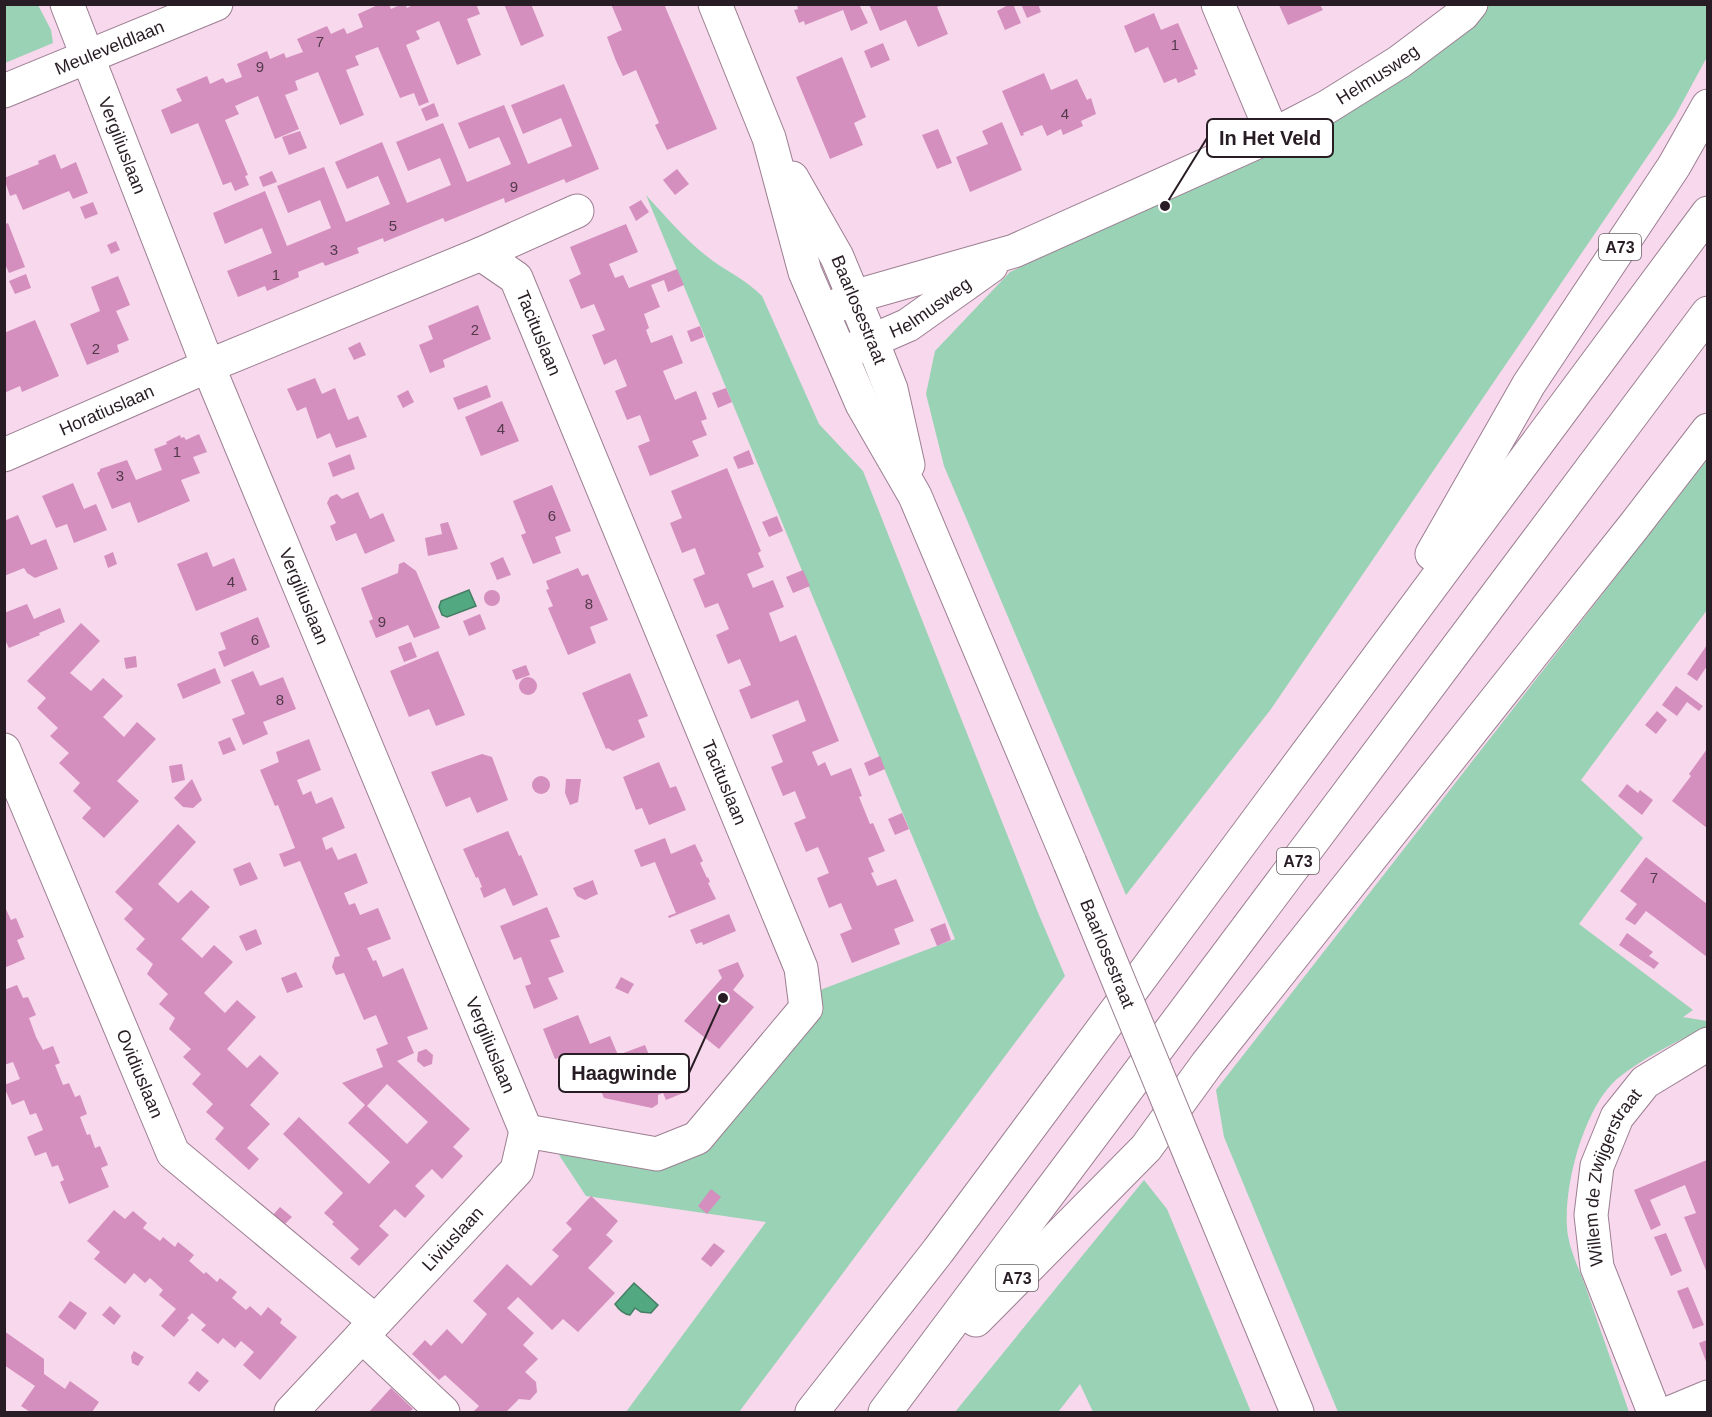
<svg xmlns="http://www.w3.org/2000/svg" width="1712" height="1417" viewBox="0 0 1712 1417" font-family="Arial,sans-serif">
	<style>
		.green { fill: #99d2b5 }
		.water { fill: #52a880; stroke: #457e64; stroke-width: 1.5 }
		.building { fill: #d48fbe; fill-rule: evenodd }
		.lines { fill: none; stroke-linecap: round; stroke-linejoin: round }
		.street-casing { stroke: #9c7f92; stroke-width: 35 }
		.secondary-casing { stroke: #9c7f92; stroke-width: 35 }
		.highway-casing { stroke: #9c7f92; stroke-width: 35 }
		.street { stroke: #fff; stroke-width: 33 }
		.secondary { stroke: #fff; stroke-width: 33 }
		.highway { stroke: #fff; stroke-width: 33 }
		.secondary-bridge-casing { stroke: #9c7f92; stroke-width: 35; stroke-linecap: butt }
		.secondary-bridge { stroke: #fff; stroke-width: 33 }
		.labels { text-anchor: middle; stroke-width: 5; stroke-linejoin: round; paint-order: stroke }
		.number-label { font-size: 15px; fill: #533a4a }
		.shield { fill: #fff; stroke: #686166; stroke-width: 1.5 }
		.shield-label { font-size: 16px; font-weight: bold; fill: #281d24 }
		.street-label { font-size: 18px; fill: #281d24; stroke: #fff }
		.leader { fill: none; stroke: #281d24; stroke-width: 2 }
		.callout-dot { fill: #281d24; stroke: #fff; stroke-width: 2 }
		.callout { fill: #fff; stroke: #281d24; stroke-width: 2 }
		.callout-label { font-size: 20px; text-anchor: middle; font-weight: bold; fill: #281d24 }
	</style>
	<rect width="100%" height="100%" fill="#f8d8ec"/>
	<!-- green -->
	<g class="green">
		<path d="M5,4L38,5L51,30L53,43L5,63Z"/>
		<path d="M1486,5H1707V57L1675,116L1271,709L1126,895L944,466L926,394L935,351L1010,272L1277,148Z"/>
		<path d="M646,195C667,218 687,242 713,261C731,274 745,279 762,296L819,424L863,471L1039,915L1065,976L739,1412H626L766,1222L586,1196L559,1155L565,1152L660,1161L820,990L955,939Z"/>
		<path d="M1707,460V610L1581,780L1643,838L1579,924L1693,1010L1683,1017L1707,1021V1027C1676,1042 1644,1057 1617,1079C1583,1108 1561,1193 1568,1236C1571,1253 1580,1271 1586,1288C1600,1329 1615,1371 1629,1412H1338L1224,1137L1216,1090Z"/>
		<path d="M1144,1180L1167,1209L1251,1412H1093L1080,1384L1058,1412H955Z"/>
	</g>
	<!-- water -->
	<g class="water">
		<path d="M469,590L476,606L447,617L442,615L439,607L441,601Z"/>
		<path d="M634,1283L658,1305L651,1313L641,1312L635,1308L630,1315C623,1314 619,1310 615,1304Z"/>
	</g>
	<!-- building -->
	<g class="building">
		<path d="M380,4H389L391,9L402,4H405L407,8L415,4H476L480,14L467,19L481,55L457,65L439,21L416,31L420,39L406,45L429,102L419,106L414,93L400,98L378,47L355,56L359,65L346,70L364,115L340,125L318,72L295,81L298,90L285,95L299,129L275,139L258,96L235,106L239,114L225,120L248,175L245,176L249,185L235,191L231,182L223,185L198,123L171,134L161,110L182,101L176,89L207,76L210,84L223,78L226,83L242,77L237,64L267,51L270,59L284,53L286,58L303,52L297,39L327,26L331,34L344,28L347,34L363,27L358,14Z"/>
		<path d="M504,4H531L544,36L521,46Z"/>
		<path d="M611,4H664L717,129L667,150L655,125L659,123L636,70L623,76L616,61L607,37L622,30Z"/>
		<path d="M797,4H859L868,23L851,31L843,10L805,25L804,21L799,23L794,10L798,9Z"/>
		<path d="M869,4L942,5L937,7L948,34L918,47L906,20L880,31Z"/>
		<path d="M1010,4H1013L1021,23L1005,30L997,11Z"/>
		<path d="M1021,4H1038L1041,12L1027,18Z"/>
		<path d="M1279,5H1320L1323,10L1288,25Z"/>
		<path d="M1154,13L1161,30L1178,23L1198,69L1194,70L1196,75L1178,83L1176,78L1164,83L1148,47L1135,53L1124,26Z"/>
		<path d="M883,43L890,60L871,68L864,51Z"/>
		<path d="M842,57L866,117L854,123L863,145L830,159L796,77Z"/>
		<path d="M1044,73L1051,90L1077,79L1087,100L1091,98L1096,114L1081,121L1083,126L1063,135L1061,129L1047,136L1042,125L1023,133L1024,135L1021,136L1002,91Z"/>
		<path d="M564,84L599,169L566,183L564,179L505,203L504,198L445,222L443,218L384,242L383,238L357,248L359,253L325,266L323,262L298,272L299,277L267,291L265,286L238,297L227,271L272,253L262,228L225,244L213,213L265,191L287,246L331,228L320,200L288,213L277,186L324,167L346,222L390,204L378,176L347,189L335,162L382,142L407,203L451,185L440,158L408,171L396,142L443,123L467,182L511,164L499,137L469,149L458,123L504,105L528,164L572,146L561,118L523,134L511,105Z"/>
		<path d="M434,103L439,116L426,121L421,109Z"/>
		<path d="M1002,122L1022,170L970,192L956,157L988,144L982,131Z"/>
		<path d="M938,129L952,163L937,169L922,135Z"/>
		<path d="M300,131L307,148L289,155L282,137Z"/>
		<path d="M55,154L61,169L76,162L88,193L73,199L69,191L23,210L16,194L10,196L4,178L39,164L38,161Z"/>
		<path d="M677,169L689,184L675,195L663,180Z"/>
		<path d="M272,171L277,182L263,187L259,177Z"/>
		<path d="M641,200L649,212L636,221L629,207Z"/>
		<path d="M93,202L98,214L85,219L80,207Z"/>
		<path d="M8,223L25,267L9,273L4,262V225Z"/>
		<path d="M626,224L638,252L609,264L615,278L623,275L629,288L677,269L684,285L668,292L664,280L651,285L660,307L644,314L649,328L646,330L651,343L672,335L683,363L663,371L675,400L696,391L707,419L701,421L707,435L692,441L699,456L650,476L638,446L650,441L640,415L627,420L615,391L627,386L616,359L604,365L592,335L605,330L594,304L581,309L569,280L581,274L570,247Z"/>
		<path d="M116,241L120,250L111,254L107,245Z"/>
		<path d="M26,274L31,288L15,294L9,281Z"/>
		<path d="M118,276L130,305L116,311L129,340L117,345L119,352L87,365L70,324L100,311L91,287Z"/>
		<path d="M478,305L491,339L443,360L445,367L430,373L419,345L433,339L428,326Z"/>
		<path d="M35,320L59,376L22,392L20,386L4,393V333Z"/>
		<path d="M700,326L704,337L691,342L687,331Z"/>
		<path d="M360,342L366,355L354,360L348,348Z"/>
		<path d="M315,378L322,394L335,388L348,420L358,416L367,437L336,448L330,433L317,439L306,407L297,411L287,389Z"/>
		<path d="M487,385L491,397L458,410L453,398Z"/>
		<path d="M726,388L732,402L718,408L712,393Z"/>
		<path d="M408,390L414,402L403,408L397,396Z"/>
		<path d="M502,401L519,441L481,456L465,417Z"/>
		<path d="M199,434L207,452L193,457L200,473L181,480L190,501L138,523L130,502L112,509L97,473L100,471V469L127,460L136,480L162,470L154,449L167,444L166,442L180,435L181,438L184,437L186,440Z"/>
		<path d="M749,450L754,464L738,469L733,457Z"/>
		<path d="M350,454L355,469L333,477L328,463Z"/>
		<path d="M727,468L761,551L758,553L764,567L747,574L753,588L773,580L784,607L769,613L780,642L796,635L839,741L812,752L818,766L825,762L831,776L851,768L862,796L859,797L870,824L873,823L885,851L868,858L874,872L871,873L877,886L896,879L914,921L894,929L900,944L852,963L840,934L852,929L841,903L829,908L817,878L829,873L818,847L806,852L794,823L806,818L795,791L783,796L771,767L783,762L772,735L806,721L798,700L751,719L739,690L751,685L740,659L728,664L716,635L729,629L718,603L705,608L693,579L705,574L695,548L682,553L670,523L682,518L671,491Z"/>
		<path d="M73,483L84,509L96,504L107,530L74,543L67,524L56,528L42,496Z"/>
		<path d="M552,485L571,531L555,537L561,553L533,564L521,535L526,533L513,501Z"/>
		<path d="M358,492L370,519L383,513L395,541L365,554L356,533L336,541L330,526L336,523L327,503L330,497L337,494L342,499Z"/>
		<path d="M18,515L31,545L46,539L58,569L35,578L27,573L24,568L4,576V521Z"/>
		<path d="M777,516L783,531L769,537L762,522Z"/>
		<path d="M448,522L458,549L428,556L425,538L442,534L440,524Z"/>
		<path d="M113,552L117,564L108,568L104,556Z"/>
		<path d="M207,552L213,567L234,558L247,590L196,611L177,564Z"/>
		<path d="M503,557L511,575L497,580L490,563Z"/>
		<path d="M404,562L416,571L440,628L414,638L408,625L376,638L369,621L373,619L361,588L398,573L399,564Z"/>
		<path d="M578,568L582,576L588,574L608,620L590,627L596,643L568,655L548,608L553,606L546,590L549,589L546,581Z"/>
		<path d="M803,570L810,586L793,593L786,577Z"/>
		<circle cx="492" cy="598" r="8"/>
		<path d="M27,604L34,619L60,608L65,622L39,633L40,635L9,648L4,638V613Z"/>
		<path d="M480,614L486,629L469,636L463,621Z"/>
		<path d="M258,617L270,647L224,667L218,652L226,649L220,633Z"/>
		<path d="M81,623L100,641L70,673L91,691L103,678L123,696L103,717L124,737L137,722L156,739L117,781L139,801L104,838L82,818L91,808L73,791L80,783L59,763L69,753L50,736L58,728L37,708L46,698L27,681Z"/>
		<path d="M411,642L417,657L404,662L398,647Z"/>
		<path d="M1707,645V666L1697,681L1687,674Z"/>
		<path d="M438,651L465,715L436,726L429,709L409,717L390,671Z"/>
		<path d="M136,656L137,667L126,669L124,658Z"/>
		<path d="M526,665L530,675L516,680L512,670Z"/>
		<path d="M215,668L221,683L183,699L177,684Z"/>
		<path d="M253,671L260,686L283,677L296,709L263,722L268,734L243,745L232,719L245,714L231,680Z"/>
		<path d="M630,673L648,716L638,720L645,737L613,751L608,748L606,749L582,693Z"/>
		<circle cx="528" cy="686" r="9"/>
		<path d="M1676,686L1703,706L1699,711L1687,702L1677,716L1662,705Z"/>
		<path d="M1657,711L1667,720L1656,734L1645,725Z"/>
		<path d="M230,737L236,750L223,755L218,742Z"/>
		<path d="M309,739L321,770L297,780L303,795L311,791L316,804L332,797L345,828L322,838L326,850L332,847L338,860L356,853L368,883L344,893L349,905L355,903L360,915L378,908L391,939L367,948L373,961L376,960L383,977L403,968L428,1029L407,1037L414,1053L397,1061L470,1129L453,1147L463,1156L442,1179L432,1169L415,1186L425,1196L405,1218L395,1209L379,1226L389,1235L359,1266L350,1258L359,1249L332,1224L334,1222L324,1213L343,1193L283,1134L299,1117L369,1184L390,1162L348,1123L365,1105L342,1083L383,1067L376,1049L388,1044L376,1015L364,1020L344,973L336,975L332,967L335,957L340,956L300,861L284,867L279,854L295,848L278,805L275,806L260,770L279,762L276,752ZM387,1084L428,1122L407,1144L367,1106Z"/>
		<path d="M1707,749V828L1672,801L1691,776L1689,774Z"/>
		<path d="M482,754L492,757L508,800L477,813L470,797L446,807L431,772Z"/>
		<path d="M880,756L885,769L869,776L864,763Z"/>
		<path d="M659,762L670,788L676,786L686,810L649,825L642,808L636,810L623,777Z"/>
		<path d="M182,764L185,780L172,783L169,766Z"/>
		<circle cx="541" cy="785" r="9"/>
		<path d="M192,779L202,800L193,808L183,807L174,798Z"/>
		<path d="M566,779H581L578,802L570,805L565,793Z"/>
		<path d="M1627,784L1638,793L1640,790L1653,800L1642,815L1618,796Z"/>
		<path d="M902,813L909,829L895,835L888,819Z"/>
		<path d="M178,824L196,842L158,884L178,903L191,890L210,907L181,939L202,958L214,945L233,962L204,993L225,1013L237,1000L256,1017L227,1049L247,1068L260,1055L279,1073L250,1105L270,1124L247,1148L259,1159L249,1170L215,1139L224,1128L206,1112L213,1104L192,1084L201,1074L183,1057L191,1049L169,1029L175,1018L159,1004L168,994L147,974L153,964L136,949L145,939L124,919L133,909L115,892Z"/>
		<path d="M508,831L519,856L521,855L538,895L513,906L505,888L484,898L480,888L482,887L478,877L476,878L463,849Z"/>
		<path d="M665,838L671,854L695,844L703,861L700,863L707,878L708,877L710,882L708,883L716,899L669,918L668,916L676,913L655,862L641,867L634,850Z"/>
		<path d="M1646,857L1707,904V957L1646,911L1635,925L1625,919L1637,904L1620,891Z"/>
		<path d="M250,862L258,879L240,886L233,869Z"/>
		<path d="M593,880L598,894L585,900L577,896L573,888Z"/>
		<path d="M4,905L11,920L16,918L24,937L17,940L25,959L4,968Z"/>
		<path d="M547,907L560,937L550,940L564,972L548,978L558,999L534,1009L525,986L531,984L521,957L514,960L500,926Z"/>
		<path d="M729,914L736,931L703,945L702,942L696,944L690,930Z"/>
		<path d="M945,923L951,940L937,946L930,929Z"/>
		<path d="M256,929L262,944L246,951L239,936Z"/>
		<path d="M1627,933L1653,952L1649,956L1659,963L1654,969L1619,945Z"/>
		<path d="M738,962L744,976L733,990L754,1007L719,1049L684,1021L722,978L718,970Z"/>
		<path d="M296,972L303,987L287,993L281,978Z"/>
		<path d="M621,977L634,984L628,994L615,988Z"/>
		<path d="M17,985L23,998L28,997L36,1015L29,1018L36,1037L43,1050L53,1046L60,1063L55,1065L63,1085L69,1083L75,1097L80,1095L87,1114L80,1117L87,1135L90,1134L95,1148L100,1146L108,1165L101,1168L109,1187L69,1204L60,1182L64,1180L58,1165L52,1167L46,1152L35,1156L27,1137L43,1130L36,1113L30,1115L24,1100L12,1105L4,1087V1085L20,1079L13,1062L4,1065V990Z"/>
		<path d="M578,1015L590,1044L610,1036L618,1055L645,1045L653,1065L647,1068V1070L670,1060L683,1093L666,1100L663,1093L658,1095V1104L652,1108L604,1098L601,1091L602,1086L606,1084L603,1076L574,1089L561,1057L555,1059L543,1029Z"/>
		<path d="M426,1049L433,1055L432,1064L424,1067L417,1061L418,1052Z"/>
		<path d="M1707,1160V1273L1684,1217L1696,1213L1685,1185L1650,1200L1661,1225L1651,1230L1634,1190Z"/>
		<path d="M711,1189L721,1197L707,1214L698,1206Z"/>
		<path d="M591,1196L618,1221L606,1235L613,1241L588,1268L615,1293L578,1332L563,1319L552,1330L518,1297L507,1308L534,1333L523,1345L538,1359L525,1372L536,1382L537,1392L530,1400L519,1399L506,1412H473L479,1406L445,1375L439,1380L412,1354L425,1340L431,1346L447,1329L462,1344L487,1314L473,1301L507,1264L531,1286L559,1256L552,1250L572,1229L566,1223Z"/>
		<path d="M280,1207L292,1217L284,1225L273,1215Z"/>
		<path d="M114,1210L125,1219L133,1211L147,1223L143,1228L160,1241L163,1237L175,1247L178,1242L194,1255L189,1261L204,1274L206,1272L217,1282L220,1278L237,1292L232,1298L246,1310L250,1306L261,1316L268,1307L282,1319L280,1323L297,1337L260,1380L243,1365L254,1352L241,1341L235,1348L223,1338L218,1344L201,1330L206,1325L192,1313L187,1318L189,1320L174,1337L161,1326L176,1309L159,1295L163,1290L150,1278L145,1283L134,1273L125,1284L94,1259L100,1252L87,1241Z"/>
		<path d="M1666,1233L1682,1271L1671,1276L1654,1237Z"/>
		<path d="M714,1243L725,1251L711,1267L701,1259Z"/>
		<path d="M1688,1287L1704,1325L1693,1329L1677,1291Z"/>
		<path d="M70,1301L87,1313L75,1330L58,1317Z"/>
		<path d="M110,1306L121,1316L114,1325L102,1315Z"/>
		<path d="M4,1331L44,1359V1374L65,1389L70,1381L99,1402L92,1412H30L21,1406L35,1386L4,1365Z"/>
		<path d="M1707,1340V1364L1699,1343Z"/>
		<path d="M134,1351L144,1357L138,1366L132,1363L131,1356Z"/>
		<path d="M197,1371L209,1381L199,1392L188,1383Z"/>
		<path d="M391,1388L413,1409L409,1412H369Z"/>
	</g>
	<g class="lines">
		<!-- street casing -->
		<g class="street-casing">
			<g id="street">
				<path id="s1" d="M67,4L208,366L526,1131"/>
				<path d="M1218,4L1273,135"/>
				<path id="s2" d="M4,91L216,4"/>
				<path id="s3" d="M481,254L516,278L801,968L806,1008L697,1138L657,1154L526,1131"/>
				<path id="s4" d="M4,455L208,366L481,254L577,211"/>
				<path id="s5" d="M4,750L173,1153L375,1321"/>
				<path d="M362,1336L443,1412"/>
				<path id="s6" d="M291,1412L517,1170L526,1131"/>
				<path id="s7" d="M1654,1412L1597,1267L1591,1215L1597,1166L1617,1117L1645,1082L1708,1044"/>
				<path d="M1672,1412L1708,1397"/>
			</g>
		</g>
		<!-- secondary casing -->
		<g class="secondary-casing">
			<g id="secondary">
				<path d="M715,4L769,138L805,272L862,404L915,496L1070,863"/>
				<path id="s8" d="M792,178L837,257L872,341L891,389L908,465"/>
				<path id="s9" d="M823,313L853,297L1014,251L1273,135L1327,107L1399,62L1463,14L1471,4"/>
				<path id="s10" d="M851,350L908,325L991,266"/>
				<path d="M1195,1166L1297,1412"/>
			</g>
		</g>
		<!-- highway casing -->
		<g class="highway-casing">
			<g id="highway">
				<path d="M1432,554L1529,384L1674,166L1708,106"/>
				<path d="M976,1320L1146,1148L1207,1064L1634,526L1708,430"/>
				<path d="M812,1412L938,1251L1708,213"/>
				<path d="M885,1412L1708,313"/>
			</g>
		</g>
		<!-- street -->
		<use href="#street" class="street"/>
		<!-- secondary -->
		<use href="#secondary" class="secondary"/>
		<!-- highway -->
		<use href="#highway" class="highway"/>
		<!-- secondary-bridge casing -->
		<g class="secondary-bridge-casing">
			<g id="secondary-bridge">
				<path id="s11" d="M1070,863L1195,1166"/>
			</g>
		</g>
		<!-- secondary-bridge -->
		<use href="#secondary-bridge" class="secondary-bridge"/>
	</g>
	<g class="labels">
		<!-- number labels -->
		<g class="number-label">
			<text x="320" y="47">7</text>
			<text x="1175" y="50">1</text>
			<text x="260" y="72">9</text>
			<text x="1065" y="119">4</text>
			<text x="514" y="192">9</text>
			<text x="393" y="231">5</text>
			<text x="334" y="255">3</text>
			<text x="276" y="280">1</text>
			<text x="475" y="335">2</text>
			<text x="96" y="354">2</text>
			<text x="501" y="434">4</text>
			<text x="177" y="457">1</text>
			<text x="120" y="481">3</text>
			<text x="552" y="521">6</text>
			<text x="231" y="587">4</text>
			<text x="589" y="609">8</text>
			<text x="382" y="627">9</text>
			<text x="255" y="645">6</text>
			<text x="280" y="705">8</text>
			<text x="1654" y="883">7</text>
		</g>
		<!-- shield labels -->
		<g class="shield">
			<rect x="1599" y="234" width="42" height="26" rx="4.5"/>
			<rect x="1277" y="848" width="42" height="26" rx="4.5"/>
			<rect x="996" y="1265" width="42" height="26" rx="4.5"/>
		</g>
		<g class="shield-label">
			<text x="1620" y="253">A73</text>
			<text x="1298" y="867">A73</text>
			<text x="1017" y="1284">A73</text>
		</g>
		<!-- street labels -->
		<g class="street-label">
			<text dy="6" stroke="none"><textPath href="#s2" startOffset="114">Meuleveldlaan</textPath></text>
			<text dy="6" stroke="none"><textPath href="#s9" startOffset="606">Helmusweg</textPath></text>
			<text dy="6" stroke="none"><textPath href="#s1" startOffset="152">Vergiliuslaan</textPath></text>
			<text dy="6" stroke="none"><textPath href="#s10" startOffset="90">Helmusweg</textPath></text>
			<text dy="6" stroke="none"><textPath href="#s8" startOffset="148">Baarlosestraat</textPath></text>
			<text dy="6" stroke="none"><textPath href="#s3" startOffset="102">Tacituslaan</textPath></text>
			<text dy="6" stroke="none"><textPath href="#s4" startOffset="112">Horatiuslaan</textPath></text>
			<text dy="6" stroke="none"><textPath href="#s1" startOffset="638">Vergiliuslaan</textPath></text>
			<text dy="6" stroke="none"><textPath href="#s3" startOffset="588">Tacituslaan</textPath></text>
			<text dy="6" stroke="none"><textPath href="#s11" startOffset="98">Baarlosestraat</textPath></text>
			<text dy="6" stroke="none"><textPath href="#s1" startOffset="1124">Vergiliuslaan</textPath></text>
			<text dy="6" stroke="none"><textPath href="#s5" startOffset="351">Ovidiuslaan</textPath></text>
			<text dy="6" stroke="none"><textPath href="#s7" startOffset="250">Willem de Zwijgerstraat</textPath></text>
			<text dy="6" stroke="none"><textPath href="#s6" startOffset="237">Liviuslaan</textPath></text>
		</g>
	</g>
	<!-- callouts -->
	<path class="leader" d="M1165 206L1207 138M723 998L689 1073"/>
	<g class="callout-dot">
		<circle cx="1165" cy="206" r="6"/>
		<circle cx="723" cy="998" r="6"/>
	</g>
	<g class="callout">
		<rect x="1207" y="119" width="126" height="38" rx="6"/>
		<rect x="559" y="1054" width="130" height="38" rx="6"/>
	</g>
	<g class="callout-label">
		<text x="1270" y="145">In Het Veld</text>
		<text x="624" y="1080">Haagwinde</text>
	</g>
	<!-- border -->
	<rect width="1712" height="1417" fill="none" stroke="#281d24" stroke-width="12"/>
</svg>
